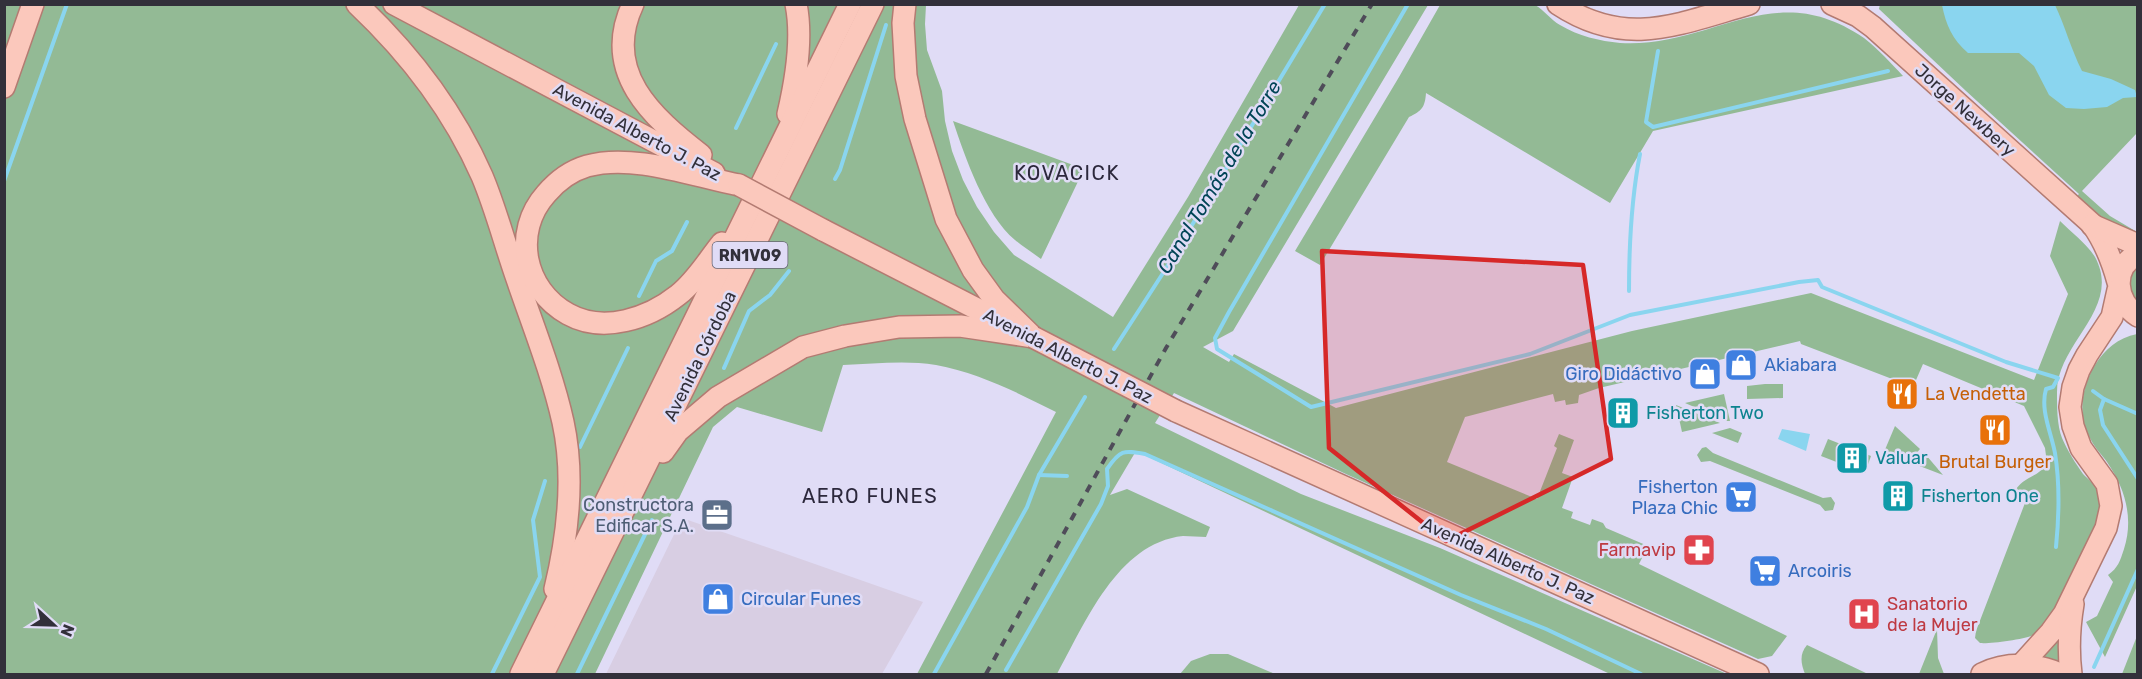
<svg xmlns="http://www.w3.org/2000/svg" width="2142" height="679" viewBox="0 0 2142 679" font-family="Rubik,sans-serif">
	<style>
		.industrial { fill: #d8cee3 }
		.green { fill: #93ba95 }
		.water { fill: #8ad5ef }
		.lines { fill: none; stroke-linecap: round; stroke-linejoin: round }
		.stream { stroke: #8ad5ef; stroke-width: 4 }
		.major-casing { stroke: #b37b72; stroke-width: 24 }
		.major { stroke: #fbc8bc; stroke-width: 21 }
		.rail { stroke: #4f4c59; stroke-width: 4; stroke-dasharray: 8 8; stroke-linecap: butt }
		.major-bridge-casing { stroke: #b37b72; stroke-width: 24; stroke-linecap: butt }
		.major-bridge { stroke: #fbc8bc; stroke-width: 21 }
		.marked { fill: #d62828; fill-opacity: 0.2; stroke: #d62828; stroke-width: 4.5; stroke-linejoin: round }
		.labels { text-anchor: middle; stroke-width: 5; stroke-linejoin: round; paint-order: stroke }
		.shield { fill: #e0dcf6; stroke: #666472; stroke-width: 1.5 }
		.shield-label { font-size: 16px; font-weight: bold; fill: #32303a }
		.street-label { font-size: 18px; fill: #32303a; stroke: #e0dcf6 }
		.shop-label { font-size: 18px; fill: #366cbe; stroke: #e0dcf6; text-anchor: start }
		.food-label { font-size: 18px; fill: #c56008; stroke: #e0dcf6; text-anchor: start }
		.culture-label { font-size: 18px; fill: #0d838f; stroke: #e0dcf6; text-anchor: start }
		.service-label { font-size: 18px; fill: #4e5e75; stroke: #e0dcf6; text-anchor: end }
		.health-label { font-size: 18px; fill: #be3a42; stroke: #e0dcf6; text-anchor: end }
		.neighbourhood-label { font-size: 20px; letter-spacing: 1.5px; fill: #2c283c; stroke: #e0dcf6 }
		.water-label { font-size: 20px; font-style: italic; fill: #004456; stroke: #e0dcf6 }
	</style>
	<rect width="100%" height="100%" fill="#e0dcf6"/>
	<!-- industrial -->
	<path class="industrial" d="M682,518L775,550L923,602L882,674H606Z"/>
	<!-- green -->
	<g class="green">
		<path d="M1880,4L2137,5V133L2082,191L2110,216L2137,232V239L2097,218L2074,199L2079,194L1966,91L1879,9Z"/>
		<path d="M4,5H926L925,24L927,50L942,91L945,121L952,151L963,180L977,207L994,232L1014,255L1113,317L1188,197L1299,5H1428L1233,331L1203,347L1229,362L1234,354L1336,408L1632,331L1811,293L2034,380L2068,294L2050,256L2060,221C2071,232 2087,244 2095,257C2123,309 2056,343 2057,393C2057,407 2057,425 2062,438C2067,450 2076,464 2083,474C2088,479 2096,485 2098,491C2102,500 2100,509 2098,518C2090,539 2079,557 2070,577C2063,592 2051,623 2038,633C2029,639 1991,644 1980,643L1975,638L1976,631L2025,503L2022,499L2013,494C2023,475 2036,480 2047,463L2045,448L2024,406L1923,364L1913,387L1801,344L1800,341L1599,388L1579,395L1578,403L1566,405L1565,400L1555,402L1553,394L1465,417L1447,462L1537,499L1557,448L1554,446L1559,434L1574,440L1562,473L1573,477L1562,508L1573,512L1571,518L1590,525L1592,519L1603,523L1606,528L1648,546L1639,564L1787,636L1772,656L1758,659L1346,474L1174,393L1155,423L1301,494L1440,548L1727,674H1610L1136,451L1110,495L1127,489L1210,527L1206,537C1199,537 1191,536 1183,536C1117,543 1085,624 1057,674H917L1056,412C1018,393 979,373 936,365C905,360 874,364 843,365L822,432L737,407L713,427L595,674H5Z"/>
		<path d="M1440,5C1452,4 1529,2 1535,5C1544,10 1551,20 1560,25C1578,36 1600,41 1620,43C1649,45 1678,38 1705,30C1767,11 1807,0 1864,38C1878,49 1891,63 1903,76L1653,131L1610,203L1426,93C1425,107 1422,111 1409,117L1320,265L1295,251L1399,77Z"/>
		<path d="M953,121L1084,169L1041,259C1033,253 1023,247 1015,240C985,215 965,157 953,121Z"/>
		<path d="M2137,263V307L2131,300L2129,274Z"/>
		<path d="M2137,334V586L2105,657L2086,622L2097,616L2113,582L2108,575C2118,568 2120,561 2124,549C2134,518 2125,488 2107,462C2102,455 2095,448 2091,440C2077,416 2081,388 2095,365C2105,349 2118,338 2137,334Z"/>
		<path d="M1765,384H1783V398L1747,399V386Z"/>
		<path d="M1724,394L1730,421H1727L1685,403Z"/>
		<path d="M1676,405L1720,423L1682,432Z"/>
		<path d="M1895,426L1920,449L1909,462L1884,452Z"/>
		<path d="M1730,428L1742,433L1738,443L1712,433Z"/>
		<path d="M1828,439L1871,456L1865,473L1821,456Z"/>
		<path d="M1706,447L1713,453L1823,498L1831,497L1835,503L1833,510L1825,511L1820,505L1710,461L1701,462L1697,455L1702,448Z"/>
		<path d="M1926,455L1943,475L1917,465Z"/>
		<path d="M1937,629L1938,658L1944,674H1919Z"/>
		<path d="M2137,636V674H2122Z"/>
		<path d="M2058,639L2064,667L2042,659Z"/>
		<path d="M1807,645L1868,674H1805C1801,664 1799,654 1807,645Z"/>
		<path d="M1210,654H1228L1275,674H1180L1191,661Z"/>
	</g>
	<!-- water -->
	<g class="water">
		<path d="M1942,5H2055C2065,26 2071,49 2082,71L2111,79L2135,90L2137,97L2123,98L2107,107L2084,109L2066,108L2049,95L2034,66L2019,53H1968C1952,39 1946,25 1942,5Z"/>
		<path d="M1782,429L1810,434L1806,451L1778,439Z"/>
	</g>
	<g class="lines">
		<!-- stream -->
		<g class="stream">
			<path d="M1408,4L1229,312L1215,338L1217,349L1311,407L1530,354L1630,315L1799,282L1818,280L1822,287L2006,362L2058,378L2053,387L2046,389C2040,410 2051,432 2055,453C2060,484 2059,517 2056,547"/>
			<path d="M1658,51L1646,122L1653,127L1888,71"/>
			<path d="M736,128L776,44"/>
			<path d="M835,179L840,170L886,25"/>
			<path d="M4,181L67,4"/>
			<path d="M1629,291C1629,245 1631,200 1640,154"/>
			<path d="M639,296L656,261L672,251L687,222"/>
			<path d="M1114,349L1165,270L1325,4"/>
			<path d="M724,368L749,311L770,295L789,271"/>
			<path d="M2093,391L2104,399L2138,414"/>
			<path d="M2104,399L2100,410L2103,425L2138,479"/>
			<path d="M580,447L628,348"/>
			<path d="M1039,475L1067,476"/>
			<path d="M2094,667L2138,569"/>
			<path d="M1006,670L1101,504L1108,486L1107,469C1120,450 1123,450 1145,454L1461,595L1546,629L1641,674"/>
			<path d="M492,674L540,577L533,520L545,481"/>
			<path d="M577,674L652,520"/>
			<path d="M934,674L1027,507L1039,475L1085,397"/>
		</g>
		<!-- major casing -->
		<g class="major-casing">
			<g id="major">
				<path d="M357,4C409,53 453,110 482,176C496,209 505,245 517,279C533,326 552,373 563,422C575,477 568,535 555,589"/>
				<path d="M394,4L714,173"/>
				<path d="M633,4C601,72 652,117 701,155"/>
				<path d="M905,4L903,23L906,76L915,119L946,219L973,270L994,299L1033,337"/>
				<path d="M1558,4C1626,49 1678,24 1749,4"/>
				<path d="M1832,4L1858,16L1873,27L2092,224C2105,242 2112,260 2118,282"/>
				<path d="M4,87L33,4"/>
				<path d="M788,114C796,80 803,39 796,4"/>
				<path d="M2092,225L2138,245"/>
				<path d="M823,230L1014,328"/>
				<path d="M722,243C708,260 696,281 678,295C649,318 604,334 568,314C524,290 512,232 546,194C557,181 570,171 587,166C633,153 693,176 739,185"/>
				<path d="M2138,254C2111,267 2115,302 2138,316"/>
				<path d="M1176,411L1758,674"/>
				<path d="M663,452L678,431L718,397L803,347L845,336L899,327L960,326L1033,337"/>
				<path d="M2021,665L2051,632L2064,614L2106,528L2111,506L2107,484L2081,448L2073,426L2070,407L2073,387L2079,370L2087,355L2112,317L2118,290"/>
				<path d="M521,674L850,4"/>
				<path d="M543,674L873,4"/>
				<path d="M1982,674C2006,662 2036,663 2060,674"/>
				<path d="M2071,674C2068,650 2069,628 2073,604"/>
			</g>
		</g>
		<!-- major -->
		<use href="#major" class="major"/>
		<!-- rail -->
		<path class="rail" d="M986,674L1166,348L1372,4"/>
		<!-- major-bridge casing -->
		<g class="major-bridge-casing">
			<g id="major-bridge">
				<path d="M739,185L823,230"/>
				<path d="M1033,337L1176,411"/>
			</g>
		</g>
		<!-- major-bridge -->
		<use href="#major-bridge" class="major-bridge"/>
	</g>
	<!-- marked area -->
	<path class="marked" d="M1322,251L1583,265L1611,459L1446,541L1329,448Z"/>
	<!-- icons -->
	<defs>
		<g id="shop-square" transform="scale(1.725)"><rect x="-9" y="-9" width="18" height="18" rx="4" fill="#3f7fe0" stroke="#e0dcf6"/><path d="M-5-2.5h2.3a2.7 3.5 0 0 1 5.4 0H5L5.5 6h-11ZM-1.5-2.5h3a1.5 2.3 0 0 0-3 0Z" fill="#fff"/></g>
		<g id="restaurant-square" transform="scale(1.725)"><rect x="-9" y="-9" width="18" height="18" rx="4" fill="#e8710a" stroke="#e0dcf6"/><path d="M-5-6h1v4h1v-4h1v4h1v-4h1v5L-1.5 .5V6h-2V.5L-5-1ZM5-6V6H3V1.5H1.5Q1.5-4 5-6Z" fill="#fff"/></g>
		<g id="building-square" transform="scale(1.725)"><rect x="-9" y="-9" width="18" height="18" rx="4" fill="#0f9aa8" stroke="#e0dcf6"/><path d="M-4-6H4V6H1V3H-1V6H-4ZM-2.5-4.3h1.7v1.8h-1.7ZM.8-4.3h1.7v1.8H.8ZM-2.5-1h1.7V.8h-1.7ZM.8-1h1.7V.8H.8Z" fill="#fff"/></g>
		<g id="supermarket-square" transform="scale(1.725)"><rect x="-9" y="-9" width="18" height="18" rx="4" fill="#3f7fe0" stroke="#e0dcf6"/><path d="M-6-5.5h2.5l.6 2H6L4.5 2H-2.5L-4.4-4H-6ZM-1.5 3.2a1.3 1.3 0 1 0 .1 0ZM3 3.2a1.3 1.3 0 1 0 .1 0Z" fill="#fff"/></g>
		<g id="office-square" transform="scale(1.725)"><rect x="-9" y="-9" width="18" height="18" rx="4" fill="#5c6f8a" stroke="#e0dcf6"/><path d="M-6-3h4V-5.5h4V-3h4V5H-6ZM-1-4.5V-3h2v-1.5ZM-6 0V1H6V0Z" fill="#fff"/></g>
		<g id="pharmacy-square" transform="scale(1.725)"><rect x="-9" y="-9" width="18" height="18" rx="4" fill="#e0444e" stroke="#e0dcf6"/><path d="M-2-6h4v4h4v4h-4v4h-4v-4h-4v-4h4Z" fill="#fff"/></g>
		<g id="hospital-square" transform="scale(1.725)"><rect x="-9" y="-9" width="18" height="18" rx="4" fill="#e0444e" stroke="#e0dcf6"/><path d="M-5-5h3v3.5h4V-5h3V5h-3V1.5h-4V5h-3Z" fill="#fff"/></g>
	</defs>
	<g fill-rule="evenodd">
		<use href="#shop-square" x="1741" y="365"/>
		<use href="#shop-square" x="1705" y="374"/>
		<use href="#restaurant-square" x="1902" y="394"/>
		<use href="#building-square" x="1623" y="413"/>
		<use href="#restaurant-square" x="1995" y="430"/>
		<use href="#building-square" x="1852" y="458"/>
		<use href="#building-square" x="1898" y="496"/>
		<use href="#supermarket-square" x="1741" y="497"/>
		<use href="#office-square" x="717" y="515"/>
		<use href="#pharmacy-square" x="1699" y="550"/>
		<use href="#supermarket-square" x="1765" y="571"/>
		<use href="#shop-square" x="718" y="599"/>
		<use href="#hospital-square" x="1864" y="614"/>
	</g>
	<g class="labels">
		<!-- shield labels -->
		<rect class="shield" x="712.5" y="242" width="75" height="26" rx="4.5"/>
		<g class="shield-label">
			<text x="750" y="261">RN1V09</text>
		</g>
		<!-- street labels -->
		<g class="street-label">
			<text transform="translate(1965 110) rotate(42)" y="6">Jorge Newbery</text>
			<text transform="translate(637 132) rotate(28)" y="6">Avenida Alberto J. Paz</text>
			<text transform="translate(700 356) rotate(-64)" y="6">Avenida Córdoba</text>
			<text transform="translate(1068 356) rotate(27)" y="6">Avenida Alberto J. Paz</text>
			<text transform="translate(1508 561) rotate(24)" y="6">Avenida Alberto J. Paz</text>
		</g>
		<!-- shop labels -->
		<g class="shop-label">
			<text x="1764" y="371">Akiabara</text>
			<text x="1682" y="380" text-anchor="end">Giro Didáctivo</text>
			<text x="1718" y="493" text-anchor="end">Fisherton<tspan x="1718" dy="21">Plaza Chic</tspan></text>
			<text x="1788" y="577">Arcoiris</text>
			<text x="741" y="605">Circular Funes</text>
		</g>
		<!-- food labels -->
		<g class="food-label">
			<text x="1925" y="400">La Vendetta</text>
			<text x="1995" y="468" text-anchor="middle">Brutal Burger</text>
		</g>
		<!-- culture labels -->
		<g class="culture-label">
			<text x="1646" y="419">Fisherton Two</text>
			<text x="1875" y="464">Valuar</text>
			<text x="1921" y="502">Fisherton One</text>
		</g>
		<!-- service labels -->
		<g class="service-label">
			<text x="694" y="511">Constructora<tspan x="694" dy="21">Edificar S.A.</tspan></text>
		</g>
		<!-- health labels -->
		<g class="health-label">
			<text x="1676" y="556">Farmavip</text>
			<text x="1887" y="610" text-anchor="start">Sanatorio<tspan x="1887" dy="21">de la Mujer</tspan></text>
		</g>
		<!-- neighbourhood labels -->
		<g class="neighbourhood-label">
			<text x="1067" y="180">KOVACICK</text>
			<text x="870" y="503">AERO FUNES</text>
		</g>
		<!-- water labels -->
		<g class="water-label">
			<text transform="translate(1219 177) rotate(-59)" y="7">Canal Tomás de la Torre</text>
		</g>
	</g>
	<!-- border -->
	<rect width="2142" height="679" fill="none" stroke="#32303a" stroke-width="12"/>
	<!-- north arrow -->
	<g transform="translate(54 625) rotate(112)" stroke="#e0dcf6" stroke-width="4.5" paint-order="stroke">
	<path d="M0-4.5L10 22L0 15L-10 22Z" fill="#32303a"/>
	<text y="-9" font-size="16" font-weight="bold" text-anchor="middle" fill="#32303a">N</text>
	</g>
</svg>
